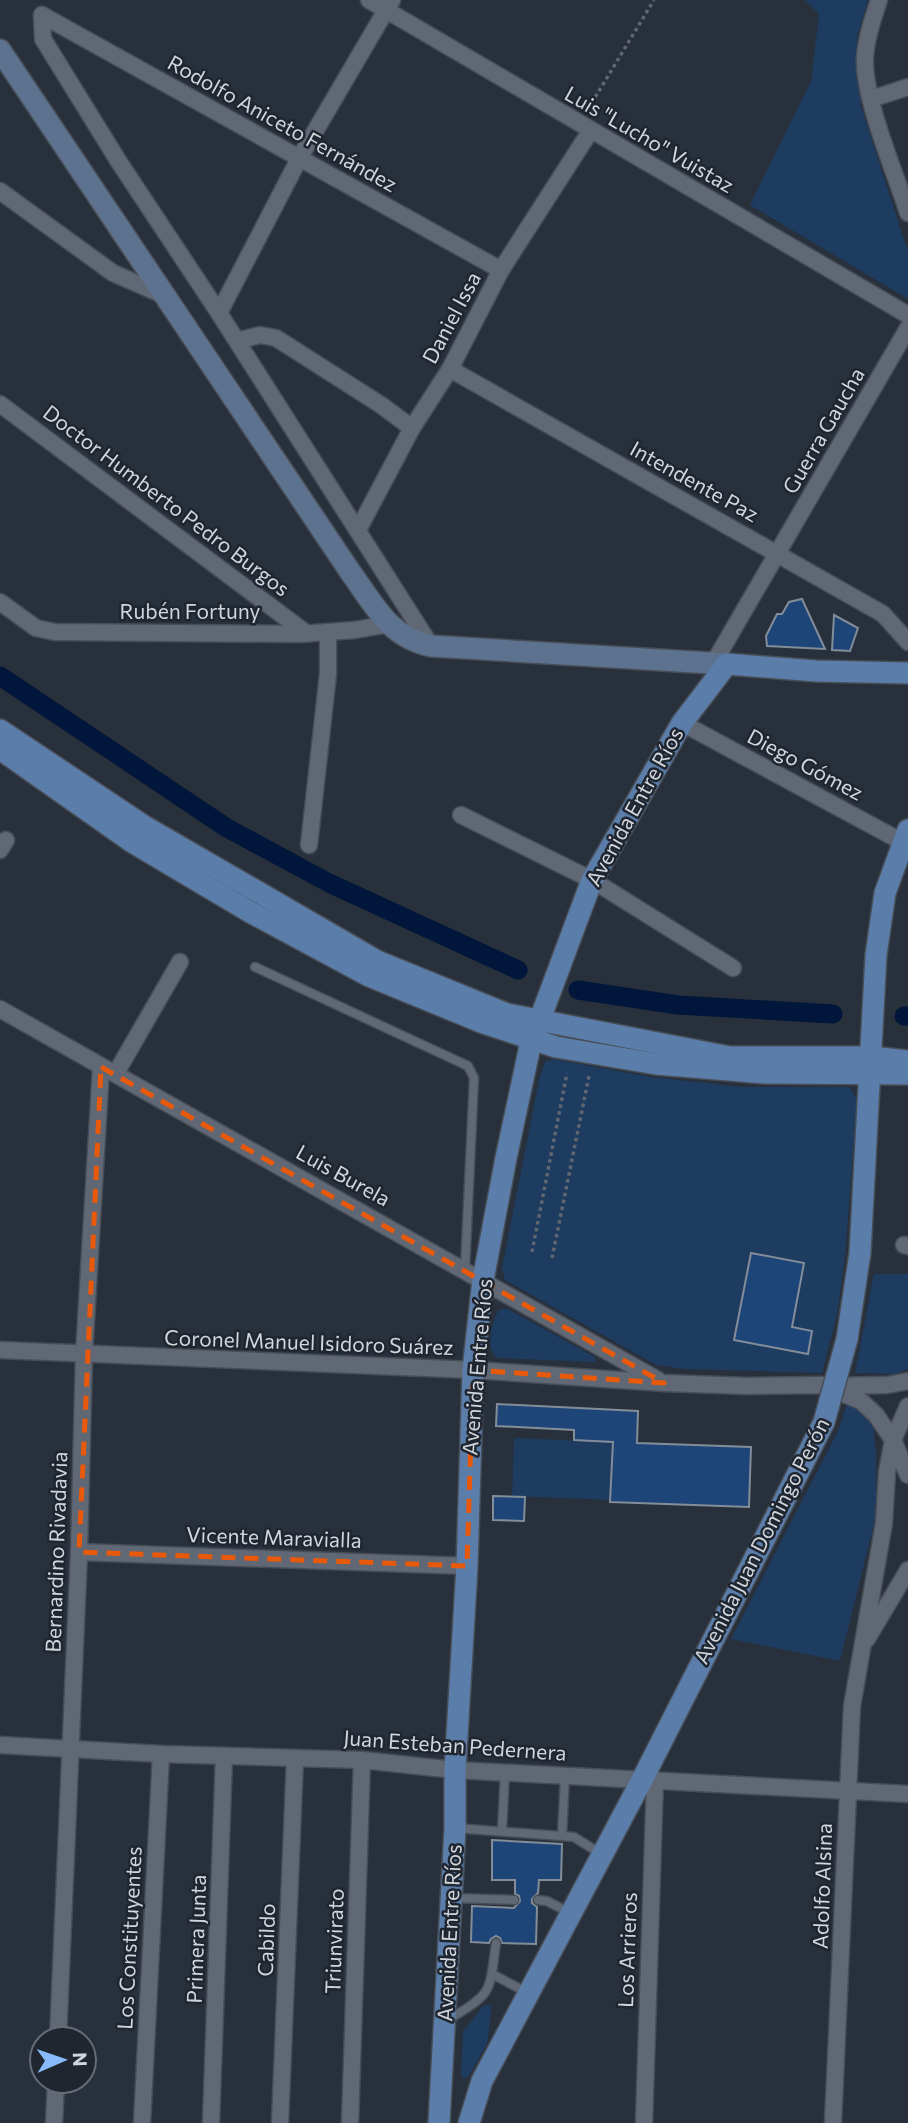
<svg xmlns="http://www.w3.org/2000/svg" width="908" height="2123" viewBox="0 0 908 2123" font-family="Commissioner,sans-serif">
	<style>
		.green { fill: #1e3b60 }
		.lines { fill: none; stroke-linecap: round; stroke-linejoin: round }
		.canal { stroke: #00163a; stroke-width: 19 }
		.building { fill: #1d4577; stroke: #838d99; stroke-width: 2 }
		.lane-casing { stroke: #474d56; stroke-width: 11 }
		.street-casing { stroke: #474d56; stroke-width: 19 }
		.secondary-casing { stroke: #474d56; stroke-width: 24 }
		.primary-casing { stroke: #474d56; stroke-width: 24 }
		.path { stroke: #606771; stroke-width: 3.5; stroke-dasharray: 3.5 3.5; stroke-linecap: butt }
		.lane { stroke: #5f6874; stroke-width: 8 }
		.street { stroke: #5f6874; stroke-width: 16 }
		.secondary { stroke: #5d728e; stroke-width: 21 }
		.primary { stroke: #5b7da9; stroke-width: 21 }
		.primary-bridge-casing { stroke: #474d56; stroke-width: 24; stroke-linecap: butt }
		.primary-bridge { stroke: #5b7da9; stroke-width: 21 }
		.marked { fill: none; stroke: #e8590c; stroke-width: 5; stroke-dasharray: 14 9; stroke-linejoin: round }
		.labels { text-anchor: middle; stroke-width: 5; stroke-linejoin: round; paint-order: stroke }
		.street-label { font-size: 21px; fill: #d1d6dd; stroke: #1f2630 }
	</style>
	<rect width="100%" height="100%" fill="#28303b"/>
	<!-- green -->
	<g class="green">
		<path d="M805,0H868L857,37L861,106L908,252V299L750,205L811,81L819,14Z"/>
		<path d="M552,1059L651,1077L744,1087H850L857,1100L845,1256L837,1315L822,1373L684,1369L656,1365L505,1280L502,1268L540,1075L545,1062Z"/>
		<path d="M874,1274H908V1369L896,1374L855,1373Z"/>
		<path d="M506,1308L595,1357V1362L497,1358C485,1348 491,1322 499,1310Z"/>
		<path d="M847,1403L862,1410L873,1428L876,1450L877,1512L840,1661L731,1639L839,1429Z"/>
		<path d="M514,1438L613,1442L610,1500L512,1496Z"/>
		<path d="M484,2005H492L487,2044L468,2077L464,2078L461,2075L463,2032Z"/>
	</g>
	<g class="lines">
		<!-- canal -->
		<g class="canal">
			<path d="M0,676L227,828L329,883L518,970"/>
			<path d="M578,990L678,1005L833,1014"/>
			<path d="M904,1016H908"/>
		</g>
	</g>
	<!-- building -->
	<g class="building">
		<path d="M802,599L825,649L767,646L766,636L777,614H782L789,602Z"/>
		<path d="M834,615L858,628L850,651L832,650Z"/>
		<path d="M751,1253L804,1263L792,1327L812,1331L808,1354L734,1340Z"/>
		<path d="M497,1404L638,1411L637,1443L751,1447L749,1507L610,1502L613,1442L574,1440V1430L496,1426Z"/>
		<path d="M493,1496L525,1497L524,1521L493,1520Z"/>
		<path d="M492,1840L562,1844L561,1880H539L538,1893L532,1899V1903L537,1907L536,1944L502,1943L500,1938L496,1936L491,1939L489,1943L471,1942L472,1906L514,1908L520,1901L519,1896L515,1894V1880H492Z"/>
	</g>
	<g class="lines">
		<!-- lane casing -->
		<g class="lane-casing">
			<g id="lane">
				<path d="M255,967L468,1066L474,1078L465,1269"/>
				<path d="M455,1828L574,1837L601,1854"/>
				<path d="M502,1831L505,1772"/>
				<path d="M562,1836L565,1776"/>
				<path d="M452,1898L514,1900"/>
				<path d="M538,1900L547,1901L570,1913"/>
				<path d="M492,1974L528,1993"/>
				<path d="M448,2020C493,1992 489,1995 496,1943"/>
			</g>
		</g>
		<!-- street casing -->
		<g class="street-casing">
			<g id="street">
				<path d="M369,0L908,315"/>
				<path d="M879,0C873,18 866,39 865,58C863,98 895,172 908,213"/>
				<path d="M42,15L43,39L119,162L219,313L431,646"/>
				<path d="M42,15L501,270"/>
				<path d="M871,99L908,87"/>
				<path d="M0,191L113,273L163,295"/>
				<path d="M219,313L300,157L392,0"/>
				<path d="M237,341L260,335L276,338L381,405L412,428"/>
				<path d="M450,369L883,614L908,642"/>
				<path d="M0,404L306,633"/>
				<path d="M358,530L412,428L450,369L501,270L591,130"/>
				<path d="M0,602L36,628L55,632L300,634L355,630L389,624"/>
				<path d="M713,664L908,328"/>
				<path d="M682,723L908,845"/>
				<path d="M461,815L592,880L733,968"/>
				<path d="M309,845L328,674V632"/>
				<path d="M0,850L6,840"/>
				<path d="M0,1009L658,1380"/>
				<path d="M116,1073L180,962"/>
				<path d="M904,1245L908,1246"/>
				<path d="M0,1350L473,1370L664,1383L748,1386L822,1385L861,1401L876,1415L893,1440L908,1475"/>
				<path d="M831,1386L887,1385L908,1381"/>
				<path d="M79,1552L467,1566"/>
				<path d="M867,1639L908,1570"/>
				<path d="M0,1745L161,1754L362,1760L455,1770L908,1794"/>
				<path d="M58,2039L79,1552L84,1355L101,1067"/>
				<path d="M54,2123L56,2081"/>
				<path d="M142,2123L161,1754"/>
				<path d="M211,2123L224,1756"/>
				<path d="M280,2123L295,1758"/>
				<path d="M350,2123L362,1760"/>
				<path d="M644,2123L655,1779"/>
				<path d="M833,2123L852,1706L884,1523L887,1472L893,1440L908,1406"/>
			</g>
		</g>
		<!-- secondary casing -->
		<g class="secondary-casing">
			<path id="secondary" d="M0,50L351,573C375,606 389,637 431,646L727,664"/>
		</g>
		<!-- primary casing -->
		<g class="primary-casing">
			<g id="primary">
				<path d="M0,730L144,826L377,961L507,1014L730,1057H872L908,1061"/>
				<path d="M0,749L132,842L250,912L369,976L481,1022L556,1047L656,1064L765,1073L908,1074"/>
				<path d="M847,1339L860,1253L876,955L885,893L908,830"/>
				<path d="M439,2123L455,1828V1770L467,1566L473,1370L483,1280L506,1158L530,1046L592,880L682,723L727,664L816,671L908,673"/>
				<path d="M469,2123L482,2081L643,1778L824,1422"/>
			</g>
		</g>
		<!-- path -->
		<g class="path">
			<path d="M588,109L654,0"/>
			<path d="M532,1252L567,1073"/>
			<path d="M552,1258L589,1076"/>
		</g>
		<!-- lane -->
		<use href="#lane" class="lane"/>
		<!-- street -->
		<use href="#street" class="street"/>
		<!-- secondary -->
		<use href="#secondary" class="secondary"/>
		<!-- primary -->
		<use href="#primary" class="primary"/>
		<!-- primary-bridge casing -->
		<g class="primary-bridge-casing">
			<path id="primary-bridge" d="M824,1422L847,1339"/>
		</g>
		<!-- primary-bridge -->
		<use href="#primary-bridge" class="primary-bridge"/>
	</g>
	<!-- marked area -->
	<path class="marked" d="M101,1067L664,1383L473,1370L467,1566L79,1552Z"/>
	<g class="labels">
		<!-- street labels -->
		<g class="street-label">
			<text transform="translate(282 124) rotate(29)" y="7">Rodolfo Aniceto Fernández</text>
			<text transform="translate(649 140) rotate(30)" y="7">Luis "Lucho" Vuistaz</text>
			<text transform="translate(452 318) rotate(-62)" y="7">Daniel Issa</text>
			<text transform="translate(824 431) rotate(-60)" y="7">Guerra Gaucha</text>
			<text transform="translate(694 482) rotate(29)" y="7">Intendente Paz</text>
			<text transform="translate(166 501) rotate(37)" y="7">Doctor Humberto Pedro Burgos</text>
			<text x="190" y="619">Rubén Fortuny</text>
			<text transform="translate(805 765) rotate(28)" y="7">Diego Gómez</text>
			<text transform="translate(635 807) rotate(-61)" y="7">Avenida Entre Ríos</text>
			<text transform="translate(343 1176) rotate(29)" y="7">Luis Burela</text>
			<text transform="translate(309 1343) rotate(2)" y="7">Coronel Manuel Isidoro Suárez</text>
			<text transform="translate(478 1367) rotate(-85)" y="7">Avenida Entre Ríos</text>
			<text transform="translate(274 1538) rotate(2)" y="7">Vicente Maravialla</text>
			<text transform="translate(762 1541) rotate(-63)" y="7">Avenida Juan Domingo Perón</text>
			<text transform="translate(57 1552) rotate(-88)" y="7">Bernardino Rivadavia</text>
			<text transform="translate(455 1746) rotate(4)" y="7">Juan Esteban Pedernera</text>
			<text transform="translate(823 1886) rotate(-88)" y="7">Adolfo Alsina</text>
			<text transform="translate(450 1933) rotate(-87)" y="7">Avenida Entre Ríos</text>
			<text transform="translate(130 1938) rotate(-87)" y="7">Los Constituyentes</text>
			<text transform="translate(197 1939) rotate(-88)" y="7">Primera Junta</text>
			<text transform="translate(267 1940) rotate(-88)" y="7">Cabildo</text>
			<text transform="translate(335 1941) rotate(-88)" y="7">Triunvirato</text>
			<text transform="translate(628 1950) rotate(-88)" y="7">Los Arrieros</text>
		</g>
	</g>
	<!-- north arrow -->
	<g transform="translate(63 2060) rotate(88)"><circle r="33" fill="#1f2630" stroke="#666c75" stroke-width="2"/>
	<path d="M0-5L12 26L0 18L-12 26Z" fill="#88bafc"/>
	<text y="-10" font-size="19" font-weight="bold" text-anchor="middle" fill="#d1d6dd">N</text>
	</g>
</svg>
